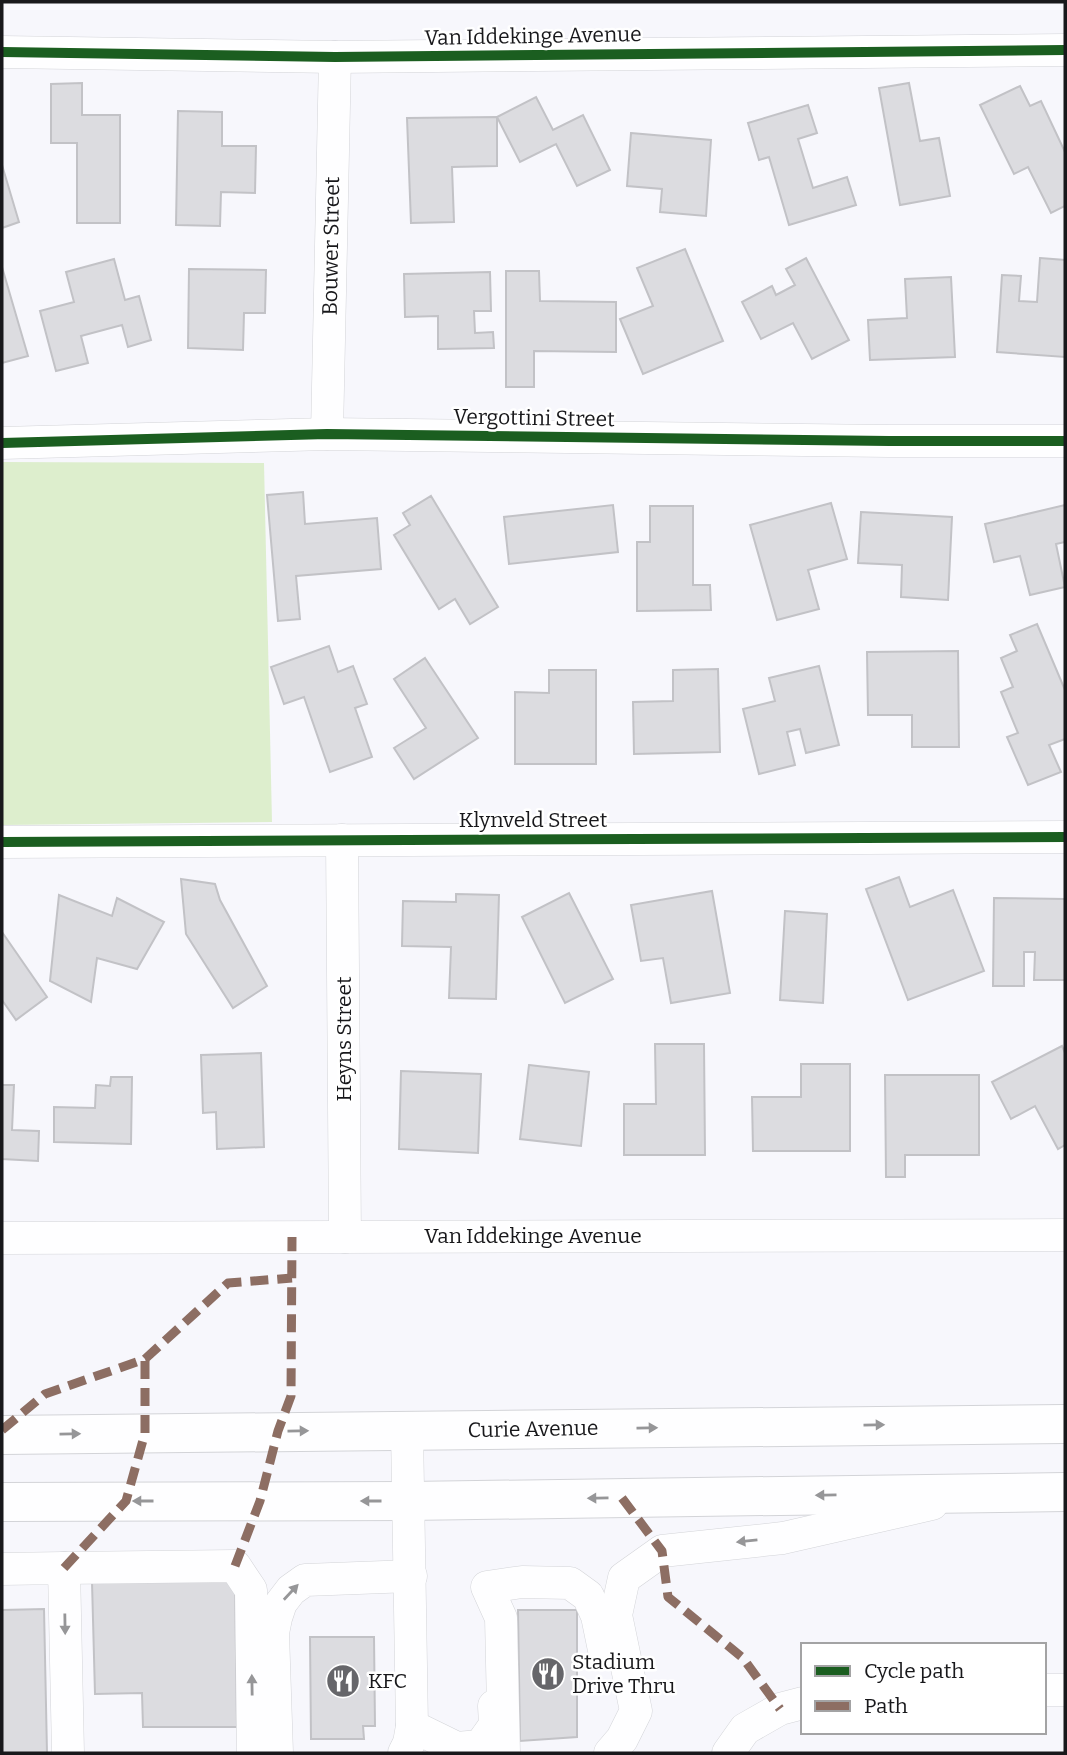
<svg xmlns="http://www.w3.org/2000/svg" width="1067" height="1755" viewBox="0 0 1067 1755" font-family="Bitter,serif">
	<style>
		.green { fill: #ddeecd }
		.building { fill: #dcdce0; stroke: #c2c2c6; stroke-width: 2 }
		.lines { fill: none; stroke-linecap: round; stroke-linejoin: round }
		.minor-casing { stroke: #d3d4d8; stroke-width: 33 }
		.major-casing { stroke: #d3d4d8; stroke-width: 40 }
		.minor { stroke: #fefeff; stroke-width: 32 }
		.major { stroke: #fefeff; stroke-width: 38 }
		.quiet { stroke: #8d6e63; stroke-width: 9; stroke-dasharray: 18 9; stroke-linecap: butt }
		.cycleway-casing { stroke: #fff; stroke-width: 15 }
		.cycleway { stroke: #1b5e20; stroke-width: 10 }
		.oneway { fill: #969698 }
		.labels { text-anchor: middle; stroke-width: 5; stroke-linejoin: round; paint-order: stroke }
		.street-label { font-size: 21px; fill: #18181b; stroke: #fff }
		.poi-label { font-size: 21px; fill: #18181b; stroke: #fff; text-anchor: start }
	</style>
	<rect width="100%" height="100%" fill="#f7f7fc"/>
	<!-- green -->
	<path class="green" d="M2,462L264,463L272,822L2,825Z"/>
	<!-- building -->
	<g class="building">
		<path d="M82,83V115H120V223H77V143H51V84Z"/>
		<path d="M909,83L920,141L939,138L950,196L900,205L879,88Z"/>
		<path d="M1020,86L1030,106L1041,101L1065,152V206L1051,213L1028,167L1014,174L980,105Z"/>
		<path d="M536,97L553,130L583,115L610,170L577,186L556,144L520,162L497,117Z"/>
		<path d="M808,105L817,133L798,139L813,188L847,177L856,205L789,225L769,157L759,160L748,123Z"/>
		<path d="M178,111L222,112V146H256L255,193L221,192L220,226L176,225Z"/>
		<path d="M497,117V166L452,167L454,222L411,223L407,118Z"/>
		<path d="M631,133L711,140L706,216L660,212L662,189L627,186Z"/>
		<path d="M2,165L19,222L2,228Z"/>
		<path d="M685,249L723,341L643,374L620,319L653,306L637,268Z"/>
		<path d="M806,258L849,340L812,359L793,323L761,339L742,302L772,286L776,295L795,285L786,269Z"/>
		<path d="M1040,258L1065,260V357L997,352L1002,275L1021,276L1019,301L1037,302Z"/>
		<path d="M114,259L125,300L139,296L151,340L128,347L122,325L81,336L88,363L56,371L40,311L74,302L66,272Z"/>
		<path d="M2,267L28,356L2,363Z"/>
		<path d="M189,269L266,270L265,313H244L243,350L188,348Z"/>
		<path d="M506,271H539L540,301L616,302V352L534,351V387H506Z"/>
		<path d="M490,272L491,311H474L475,333L493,332L494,348L438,349V316L405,317L404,274Z"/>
		<path d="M951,277L955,357L870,360L868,320L907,318L905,279Z"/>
		<path d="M303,492L305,524L377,518L381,569L296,576L300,619L278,621L267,495Z"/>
		<path d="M431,496L498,607L470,624L455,599L439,609L394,535L410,525L403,513Z"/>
		<path d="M831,503L847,559L808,570L819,609L777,620L750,525Z"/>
		<path d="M613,505L618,552L509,564L504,517Z"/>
		<path d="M1065,505V542L1056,544L1065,587L1030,595L1020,556L994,562L985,524Z"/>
		<path d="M650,506H693V585H710L711,610L637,611V542H650Z"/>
		<path d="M861,512L952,517L948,600L901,597L902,565L858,563Z"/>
		<path d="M1037,624L1065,690V739L1049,745L1061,772L1028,785L1007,737L1018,733L1001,692L1013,687L1001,658L1017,651L1010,635Z"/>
		<path d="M329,646L338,672L353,666L367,704L355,708L372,757L330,772L304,697L284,704L271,667Z"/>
		<path d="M958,651L959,747H912V715H868L867,652Z"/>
		<path d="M425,658L478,738L414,779L394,748L426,728L394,679Z"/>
		<path d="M819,666L839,745L806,753L800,729L787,732L795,765L759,774L743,709L775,701L769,678Z"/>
		<path d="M718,669L720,752L634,754L633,702L673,701V670Z"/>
		<path d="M549,670H596V764H515V692L549,693Z"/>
		<path d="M899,877L910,907L953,890L984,971L908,1000L866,889Z"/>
		<path d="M181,879L215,884L220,900L267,986L233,1008L186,934Z"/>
		<path d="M712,891L730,993L671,1003L663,958L641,961L631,905Z"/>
		<path d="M569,893L613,979L565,1003L522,917Z"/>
		<path d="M456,894L499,895L496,999L449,998L451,947L402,946L403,901L456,902Z"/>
		<path d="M59,895L112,916L117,898L164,922L137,969L97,958L91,1002L50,981Z"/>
		<path d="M994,898L1065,899V980H1034L1035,952H1024V986H993Z"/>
		<path d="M785,911L827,914L823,1003L780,1000Z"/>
		<path d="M2,932L47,997L16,1020L2,1000Z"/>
		<path d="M655,1044H704L705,1155H624V1104H656Z"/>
		<path d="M1062,1046L1065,1053V1145L1058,1149L1035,1106L1011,1119L992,1082Z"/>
		<path d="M261,1053L264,1147L217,1149L216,1112L203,1113L201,1055Z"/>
		<path d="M801,1064H850V1151H753L752,1097H801Z"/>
		<path d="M529,1065L589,1072L581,1146L520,1139Z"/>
		<path d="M401,1071L481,1074L478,1153L399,1149Z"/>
		<path d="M885,1075H979V1155H905V1177H886Z"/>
		<path d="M111,1077H132L131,1144L54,1142V1107L95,1108L96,1085L110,1086Z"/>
		<path d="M2,1085H14L12,1130L39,1131L38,1161L2,1159Z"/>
		<path d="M235,1580L237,1727H143L142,1693L95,1694L92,1582Z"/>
		<path d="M44,1609L47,1753H2V1610Z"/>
		<path d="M518,1610H577V1737L520,1741Z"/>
		<path d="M310,1637H374L375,1726H363L364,1739H311Z"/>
	</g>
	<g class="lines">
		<!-- minor casing -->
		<g class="minor-casing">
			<g id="minor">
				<path d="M2,52L335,57L1065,50"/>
				<path d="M327,434L335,57"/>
				<path d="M2,443L327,434L889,441H1065"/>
				<path d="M342,840L345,1237"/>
				<path d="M2,842L1065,837"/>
				<path d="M2,1238L1065,1235"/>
				<path d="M64,1568L235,1566L251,1590L253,1753"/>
				<path d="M2,1569L64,1568L68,1753"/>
				<path d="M1044,1690H1065"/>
				<path d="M412,1726L457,1748L480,1746L495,1725L494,1706"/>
				<path d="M277,1753L273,1633L276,1618L281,1603L291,1590L305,1580L411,1576"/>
				<path d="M404,1753L409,1743L412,1726L407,1430"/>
				<path d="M504,1753L501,1618L487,1587L522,1582L570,1583L588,1596L597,1616L604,1650"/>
				<path d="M610,1753L622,1739L636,1711L616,1615L624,1578L662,1551L783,1538L932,1504"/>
				<path d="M728,1753L745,1729L780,1709L803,1703"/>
			</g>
		</g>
		<!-- major casing -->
		<g class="major-casing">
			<g id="major">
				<path d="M2,1435L1065,1424"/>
				<path d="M2,1502L408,1501L1065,1492"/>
			</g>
		</g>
		<!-- minor -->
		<use href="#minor" class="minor"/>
		<!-- major -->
		<use href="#major" class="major"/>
		<!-- quiet -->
		<g class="quiet">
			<path d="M2,1430L45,1394L145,1359L228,1283L292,1278"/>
			<path d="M622,1498L662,1551L668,1597L743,1658L780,1709"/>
			<path d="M235,1566L260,1501L278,1431L291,1396L292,1237"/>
			<path d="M64,1568L126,1501L145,1433V1359"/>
		</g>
		<!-- cycleway casing -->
		<g class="cycleway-casing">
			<g id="cycleway">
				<path d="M2,52L335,57L1065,50"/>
				<path d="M2,443L327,434L889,441H1065"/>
				<path d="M2,842L1065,837"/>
			</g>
		</g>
		<!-- cycleway -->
		<use href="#cycleway" class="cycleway"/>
	</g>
	<!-- one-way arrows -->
	<defs><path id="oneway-solid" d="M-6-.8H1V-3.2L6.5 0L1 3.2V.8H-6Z" transform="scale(1.75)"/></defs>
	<g class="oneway">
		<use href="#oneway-solid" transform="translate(874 1425) rotate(-1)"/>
		<use href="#oneway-solid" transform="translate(647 1428) rotate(-1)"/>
		<use href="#oneway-solid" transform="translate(298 1431) rotate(-1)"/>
		<use href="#oneway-solid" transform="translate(70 1434) rotate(-1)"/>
		<use href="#oneway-solid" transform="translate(826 1495) rotate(179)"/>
		<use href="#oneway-solid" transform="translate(598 1498) rotate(179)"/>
		<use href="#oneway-solid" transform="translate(143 1501) rotate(180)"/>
		<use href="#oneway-solid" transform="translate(371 1501) rotate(180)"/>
		<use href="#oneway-solid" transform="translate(747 1541) rotate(174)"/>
		<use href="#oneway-solid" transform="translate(291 1592) rotate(-47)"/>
		<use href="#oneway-solid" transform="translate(65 1624) rotate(89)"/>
		<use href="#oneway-solid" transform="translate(252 1685) rotate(-91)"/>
	</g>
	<!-- icons -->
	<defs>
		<g id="restaurant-disc" transform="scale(1.75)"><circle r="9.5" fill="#66666a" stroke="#fff"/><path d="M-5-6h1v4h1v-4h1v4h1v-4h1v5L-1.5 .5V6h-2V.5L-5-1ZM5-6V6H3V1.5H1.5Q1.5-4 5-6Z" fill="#fff"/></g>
	</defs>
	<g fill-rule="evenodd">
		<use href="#restaurant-disc" x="548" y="1674"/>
		<use href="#restaurant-disc" x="343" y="1681"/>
	</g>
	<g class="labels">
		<!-- street labels -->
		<g class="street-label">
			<text transform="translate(533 36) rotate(-1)" y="7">Van Iddekinge Avenue</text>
			<text transform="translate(331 246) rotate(-89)" y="7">Bouwer Street</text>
			<text transform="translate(534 418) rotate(1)" y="7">Vergottini Street</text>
			<text x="533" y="827">Klynveld Street</text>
			<text transform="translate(344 1039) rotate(-90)" y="7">Heyns Street</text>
			<text x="533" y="1243">Van Iddekinge Avenue</text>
			<text transform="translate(533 1429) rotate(-1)" y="7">Curie Avenue</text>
		</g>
		<!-- poi labels -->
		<g class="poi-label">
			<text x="572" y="1669">Stadium<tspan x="572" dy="24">Drive Thru</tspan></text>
			<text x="368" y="1688">KFC</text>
		</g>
	</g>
	<!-- border -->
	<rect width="1067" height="1755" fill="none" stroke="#18181b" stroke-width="7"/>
	<!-- legend -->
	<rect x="801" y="1643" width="245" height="91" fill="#ffffff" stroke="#a3a3a4" stroke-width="2"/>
	<rect x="815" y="1666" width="35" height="10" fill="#1b5e20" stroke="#a3a3a4" stroke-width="2"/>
	<text x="864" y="1678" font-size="21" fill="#18181b">Cycle path</text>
	<rect x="815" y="1701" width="35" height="10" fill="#8d6e63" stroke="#a3a3a4" stroke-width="2"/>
	<text x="864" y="1713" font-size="21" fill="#18181b">Path</text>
</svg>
